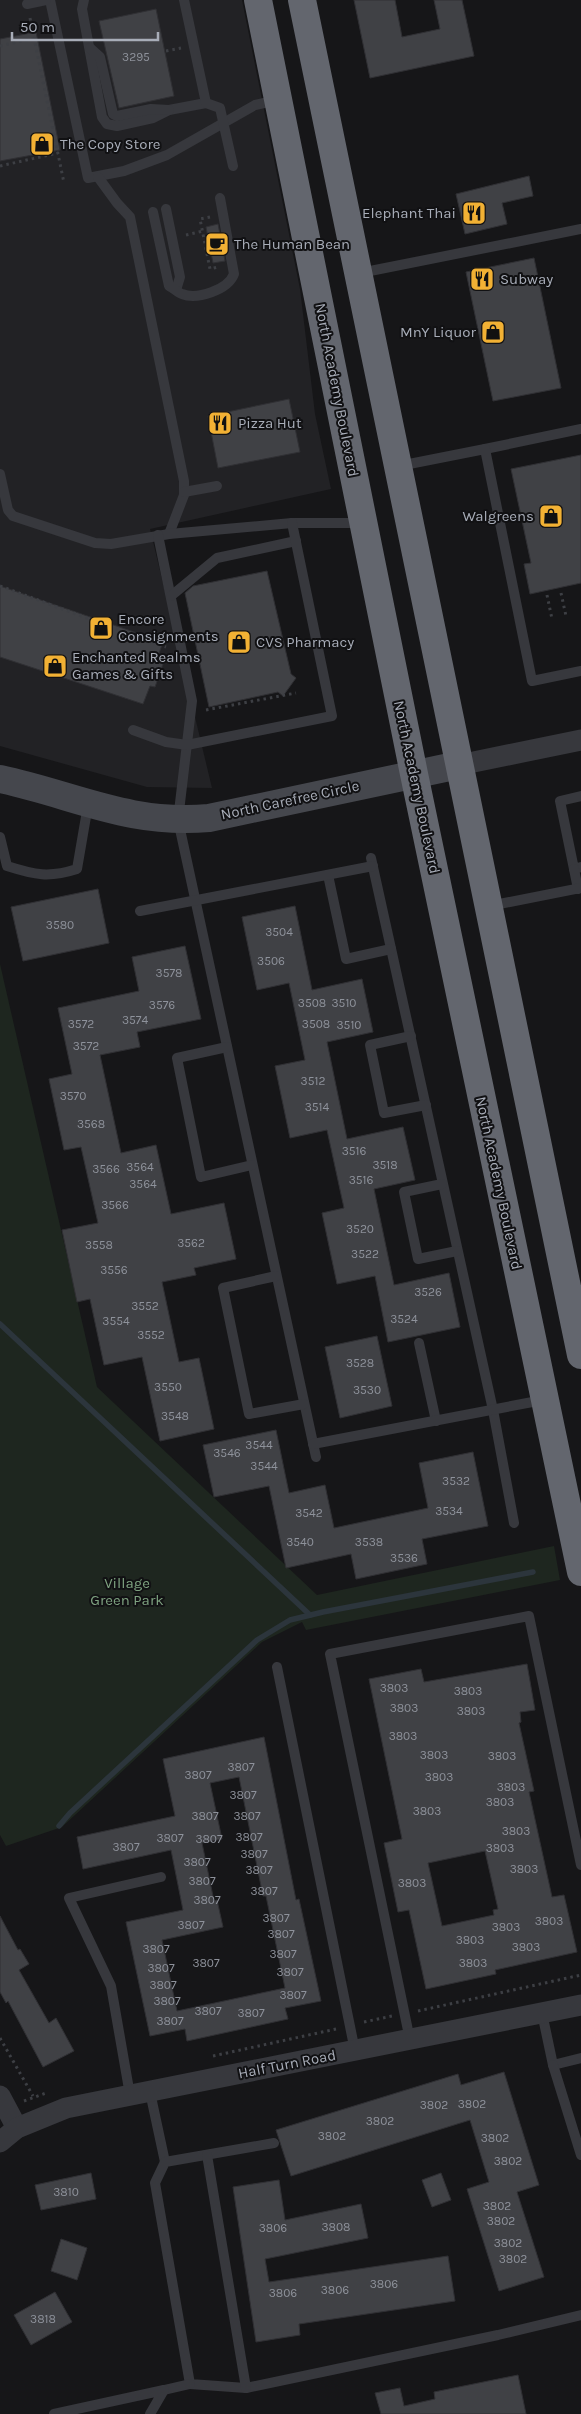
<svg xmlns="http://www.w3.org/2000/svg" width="581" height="2414" viewBox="0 0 581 2414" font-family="Karla,sans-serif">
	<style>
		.built { fill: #222225 }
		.green { fill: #1e261f }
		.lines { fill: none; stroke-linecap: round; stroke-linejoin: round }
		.stream { stroke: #2c353c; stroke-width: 5.5 }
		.building { fill: #404145; stroke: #303034; fill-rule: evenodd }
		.path { stroke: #3d3f44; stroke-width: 3; stroke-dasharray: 2.5 4; stroke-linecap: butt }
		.lane { stroke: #37383d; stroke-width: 10 }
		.street { stroke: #37383d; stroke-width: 21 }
		.secondary { stroke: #45474d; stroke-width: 28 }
		.highway { stroke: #63666e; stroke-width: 28 }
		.labels { text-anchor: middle; stroke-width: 4; stroke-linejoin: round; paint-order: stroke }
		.number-label { font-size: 12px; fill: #8e929b }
		.poi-label { font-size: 15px; fill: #a8adb8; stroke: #111113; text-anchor: start }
		.street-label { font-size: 15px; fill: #a8adb8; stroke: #111113 }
		.park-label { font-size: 15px; fill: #7fa381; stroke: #111113 }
	</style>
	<rect width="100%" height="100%" fill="#161618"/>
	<!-- built -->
	<path class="built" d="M0,0H242L300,289L315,414L331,489L150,529L212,788L147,787L0,746Z"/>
	<!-- green -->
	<path class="green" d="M0,964L97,1387L317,1595L554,1546L560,1580L306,1630L302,1622L262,1642L62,1827L6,1846L0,1835Z"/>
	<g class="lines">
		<!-- stream -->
		<g class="stream">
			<path d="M0,1324L310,1615"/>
			<path d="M59,1826L70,1813L257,1640L290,1620L323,1612L533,1572"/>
		</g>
	</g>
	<!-- building -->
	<g class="building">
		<path d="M354,0H395L402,37L440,29L434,0H462L474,56L370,78Z"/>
		<path d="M156,9L174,96L119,108L99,21Z"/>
		<path d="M36,32L60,150L0,161V39Z"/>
		<path d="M529,176L533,196L502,203L507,224L465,234L456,194Z"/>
		<path d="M218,224L225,261L213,263L206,227Z"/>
		<path d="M534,258L561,388L493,401L466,272Z"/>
		<path d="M289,399L300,452L218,468L208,416Z"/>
		<path d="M581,455V583L530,594L524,564L531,563L511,469Z"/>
		<path d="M267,571L291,674L296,678L283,696L278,692L209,707L185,593L193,586Z"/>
		<path d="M0,586L163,642L156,662L163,664L155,687L150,686L143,704L0,657Z"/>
		<path d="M98,889L109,943L23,961L11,907Z"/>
		<path d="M295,906L312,990L362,979L373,1032L327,1042L347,1139L403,1127L415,1180L374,1189L394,1285L449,1273L460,1327L388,1342L375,1276L337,1284L322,1213L344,1208L327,1130L290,1138L275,1066L305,1060L289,983L257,990L242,917Z"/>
		<path d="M185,946L201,1019L137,1032L140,1047L100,1055L121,1153L156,1145L171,1214L224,1203L236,1259L194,1268L196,1275L162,1282L179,1362L199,1358L214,1429L160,1441L142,1357L104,1365L90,1299L77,1302L62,1230L98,1223L81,1147L64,1150L49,1079L72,1074L58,1008L139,991L132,957Z"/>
		<path d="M377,1336L392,1406L340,1418L325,1347Z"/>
		<path d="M276,1430L289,1493L325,1485L334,1528L428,1508L419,1463L473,1452L488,1526L422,1539L427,1564L356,1579L351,1554L286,1568L269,1486L214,1497L203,1445Z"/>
		<path d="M527,1664L535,1710L520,1712L521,1722L519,1723L534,1791L529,1792L552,1897L564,1895L577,1952L495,1970L496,1974L426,1989L409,1910L398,1912L384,1843L402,1839L369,1679L421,1669L424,1682ZM485,1851L498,1909L493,1910L494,1915L442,1926L428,1863Z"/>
		<path d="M264,1737L296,1900L299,1899L321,2001L285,2008L288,2019L187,2041L185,2029L150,2036L126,1922L183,1910L171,1850L83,1869L77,1837L175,1816L163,1759ZM239,1777L263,1896H266L285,1988L177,2011L162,1940L223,1927L217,1900L214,1901L202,1843L222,1839L210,1783Z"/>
		<path d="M0,1916L18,1950L20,1949L29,1964L19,1970L49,2023L56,2018L74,2051L43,2067L8,2001L6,2003L0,1992Z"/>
		<path d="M504,2072L539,2185L517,2192L544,2277L499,2291L467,2189L489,2182L470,2120L291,2176L276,2130L458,2074L461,2085Z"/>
		<path d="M91,2173L96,2199L41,2210L35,2185Z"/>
		<path d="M441,2173L451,2200L432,2207L422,2180Z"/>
		<path d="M279,2180L285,2220L361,2204L368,2238L265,2259L269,2282L448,2256L455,2301L299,2324L300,2335L256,2342L233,2187Z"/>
		<path d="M61,2239L87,2248L77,2280L51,2271Z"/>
		<path d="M55,2292L72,2322L31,2345L14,2315Z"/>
		<path d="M518,2375L526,2414H381L375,2393L400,2388L404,2406L435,2399L434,2392Z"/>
	</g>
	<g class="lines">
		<!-- path -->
		<g class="path">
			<path d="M30,18L64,183"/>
			<path d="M0,46L35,38"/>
			<path d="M166,51L181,48"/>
			<path d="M0,166L58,153"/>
			<path d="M210,217L200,219L210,269L218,267"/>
			<path d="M186,235L203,231"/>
			<path d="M0,586L166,647"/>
			<path d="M561,593L566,616"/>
			<path d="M547,595L552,619"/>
			<path d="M206,710L296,693"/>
			<path d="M418,2011L581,1975"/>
			<path d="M364,2022L392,2016"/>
			<path d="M0,2038L33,2096"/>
			<path d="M213,2056L336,2029"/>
			<path d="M24,2101L46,2093"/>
		</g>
		<!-- lane -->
		<g class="lane">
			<path d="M50,0L88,178L124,171L167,155L255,105L278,100"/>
			<path d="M84,0L82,9L102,117L107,124L117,126L153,118L169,110L206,103"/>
			<path d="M184,0L206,103L220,108L233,166"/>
			<path d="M27,4L46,0"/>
			<path d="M90,48L100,57L113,114L117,116L151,109L169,110"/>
			<path d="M98,177L117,203L130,217L184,481V495L169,534"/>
			<path d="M166,209L180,277L176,290"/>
			<path d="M153,212L169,286C174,288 178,293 182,294C197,300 228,290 234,274L220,198"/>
			<path d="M360,273L581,229"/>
			<path d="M485,449L581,429"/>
			<path d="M399,466L485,449L532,681L581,671"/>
			<path d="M0,474L8,510L13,516L95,543L111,544L169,534L292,523H361"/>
			<path d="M184,492L217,486"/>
			<path d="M158,535L192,701L178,820L316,1457"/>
			<path d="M171,596L217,558L296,541"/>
			<path d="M133,730L166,742L187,745L332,716L292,523"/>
			<path d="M581,796L560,801L574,869L581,867"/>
			<path d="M0,837L7,866C35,875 49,878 77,869L88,805"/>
			<path d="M371,858L493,1410L514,1523"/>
			<path d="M574,869L578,889"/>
			<path d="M328,875L346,959L391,949"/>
			<path d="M489,906L581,888"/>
			<path d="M140,911L373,866"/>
			<path d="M411,1036L370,1045L384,1113L426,1105"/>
			<path d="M227,1047L177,1058L201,1177L252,1165"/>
			<path d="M442,1184L404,1192L418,1259L457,1251"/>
			<path d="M276,1276L223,1288L249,1414L304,1404"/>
			<path d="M419,1343L436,1421"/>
			<path d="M313,1444L543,1400"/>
			<path d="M277,1667L355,2051"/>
			<path d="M542,2013L553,2065L581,2058"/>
			<path d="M410,2040L330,1654L529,1616L581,1865"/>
			<path d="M553,2065L581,2155"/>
			<path d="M150,2092L165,2162"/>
			<path d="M130,2095L111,1986L69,1898L161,1877"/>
			<path d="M274,2143L165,2162L155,2183L190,2384L246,2388L498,2335L581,2315"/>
			<path d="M207,2155L246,2388"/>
			<path d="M164,2390L190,2384"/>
			<path d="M54,2414L164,2390L150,2414"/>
		</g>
		<!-- street -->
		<g class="street">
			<path d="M459,765L581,740"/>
			<path d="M0,2096L17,2128"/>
			<path d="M0,2142L17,2128L66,2108L581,2005"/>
		</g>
		<!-- secondary -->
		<path class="secondary" d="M0,779C75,795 128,825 209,818L459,765"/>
		<!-- highway -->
		<g class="highway">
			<path d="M258,0L414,774L581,1572"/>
			<path d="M302,0L581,1355"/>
		</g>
	</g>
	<!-- icons -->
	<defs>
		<g id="shop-square" transform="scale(1.25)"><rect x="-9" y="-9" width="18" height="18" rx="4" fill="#f2b134" stroke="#111113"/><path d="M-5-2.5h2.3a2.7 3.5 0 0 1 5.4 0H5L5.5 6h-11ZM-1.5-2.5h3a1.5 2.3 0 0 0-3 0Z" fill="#111"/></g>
		<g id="restaurant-square" transform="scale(1.25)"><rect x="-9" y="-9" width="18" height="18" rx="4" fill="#f2b134" stroke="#111113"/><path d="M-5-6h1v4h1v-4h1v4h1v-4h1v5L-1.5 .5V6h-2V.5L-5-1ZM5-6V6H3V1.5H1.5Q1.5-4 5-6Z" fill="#111"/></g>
		<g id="cafe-square" transform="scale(1.25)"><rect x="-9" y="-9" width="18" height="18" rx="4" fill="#f2b134" stroke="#111113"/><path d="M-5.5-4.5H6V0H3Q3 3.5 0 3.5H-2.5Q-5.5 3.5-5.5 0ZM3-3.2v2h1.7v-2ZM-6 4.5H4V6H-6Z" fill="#111"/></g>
	</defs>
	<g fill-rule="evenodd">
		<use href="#shop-square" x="42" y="144"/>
		<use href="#restaurant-square" x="474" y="213"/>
		<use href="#cafe-square" x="217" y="244"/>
		<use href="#restaurant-square" x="482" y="279"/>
		<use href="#shop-square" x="493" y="332"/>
		<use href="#restaurant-square" x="220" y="423"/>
		<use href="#shop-square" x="551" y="516"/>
		<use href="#shop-square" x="101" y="628"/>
		<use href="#shop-square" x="239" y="642"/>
		<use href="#shop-square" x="55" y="666"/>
	</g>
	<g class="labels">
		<!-- number labels -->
		<g class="number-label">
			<text x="136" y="61">3295</text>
			<text x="60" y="929">3580</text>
			<text x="279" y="936">3504</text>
			<text x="271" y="965">3506</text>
			<text x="169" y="977">3578</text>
			<text x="312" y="1007">3508</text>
			<text x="344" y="1007">3510</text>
			<text x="162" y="1009">3576</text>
			<text x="135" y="1024">3574</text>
			<text x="81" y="1028">3572</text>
			<text x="316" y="1028">3508</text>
			<text x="349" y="1029">3510</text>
			<text x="86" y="1050">3572</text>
			<text x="313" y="1085">3512</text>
			<text x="73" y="1100">3570</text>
			<text x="317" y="1111">3514</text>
			<text x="91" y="1128">3568</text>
			<text x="354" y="1155">3516</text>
			<text x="385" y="1169">3518</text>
			<text x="140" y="1171">3564</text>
			<text x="106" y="1173">3566</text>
			<text x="361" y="1184">3516</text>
			<text x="143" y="1188">3564</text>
			<text x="115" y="1209">3566</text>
			<text x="360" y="1233">3520</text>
			<text x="191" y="1247">3562</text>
			<text x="99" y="1249">3558</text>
			<text x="365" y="1258">3522</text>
			<text x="114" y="1274">3556</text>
			<text x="428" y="1296">3526</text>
			<text x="145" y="1310">3552</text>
			<text x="404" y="1323">3524</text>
			<text x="116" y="1325">3554</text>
			<text x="151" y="1339">3552</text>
			<text x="360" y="1367">3528</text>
			<text x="168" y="1391">3550</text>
			<text x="367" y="1394">3530</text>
			<text x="175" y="1420">3548</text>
			<text x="259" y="1449">3544</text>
			<text x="227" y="1457">3546</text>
			<text x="264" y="1470">3544</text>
			<text x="456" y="1485">3532</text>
			<text x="449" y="1515">3534</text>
			<text x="309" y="1517">3542</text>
			<text x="300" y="1546">3540</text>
			<text x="369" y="1546">3538</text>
			<text x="404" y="1562">3536</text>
			<text x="394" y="1692">3803</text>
			<text x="468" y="1695">3803</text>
			<text x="404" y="1712">3803</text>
			<text x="471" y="1715">3803</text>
			<text x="403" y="1740">3803</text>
			<text x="434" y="1759">3803</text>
			<text x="502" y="1760">3803</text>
			<text x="241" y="1771">3807</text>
			<text x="198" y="1779">3807</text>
			<text x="439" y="1781">3803</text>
			<text x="511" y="1791">3803</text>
			<text x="243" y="1799">3807</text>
			<text x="500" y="1806">3803</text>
			<text x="427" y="1815">3803</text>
			<text x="205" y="1820">3807</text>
			<text x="247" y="1820">3807</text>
			<text x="516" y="1835">3803</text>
			<text x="249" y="1841">3807</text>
			<text x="170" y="1842">3807</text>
			<text x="209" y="1843">3807</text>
			<text x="126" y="1851">3807</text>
			<text x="500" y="1852">3803</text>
			<text x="254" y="1858">3807</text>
			<text x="197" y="1866">3807</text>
			<text x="524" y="1873">3803</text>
			<text x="259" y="1874">3807</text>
			<text x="202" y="1885">3807</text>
			<text x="412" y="1887">3803</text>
			<text x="264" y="1895">3807</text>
			<text x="207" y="1904">3807</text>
			<text x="276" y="1922">3807</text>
			<text x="549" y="1925">3803</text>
			<text x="191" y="1929">3807</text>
			<text x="506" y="1931">3803</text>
			<text x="281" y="1938">3807</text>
			<text x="470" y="1944">3803</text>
			<text x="526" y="1951">3803</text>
			<text x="156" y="1953">3807</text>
			<text x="283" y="1958">3807</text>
			<text x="206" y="1967">3807</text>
			<text x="473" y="1967">3803</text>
			<text x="161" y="1972">3807</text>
			<text x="290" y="1976">3807</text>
			<text x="163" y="1989">3807</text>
			<text x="293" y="1999">3807</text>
			<text x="167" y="2005">3807</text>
			<text x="208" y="2015">3807</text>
			<text x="251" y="2017">3807</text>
			<text x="170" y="2025">3807</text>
			<text x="472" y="2108">3802</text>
			<text x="434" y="2109">3802</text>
			<text x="380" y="2125">3802</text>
			<text x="332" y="2140">3802</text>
			<text x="495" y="2142">3802</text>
			<text x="508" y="2165">3802</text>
			<text x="66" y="2196">3810</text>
			<text x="497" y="2210">3802</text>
			<text x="501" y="2225">3802</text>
			<text x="336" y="2231">3808</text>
			<text x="273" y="2232">3806</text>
			<text x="508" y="2247">3802</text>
			<text x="513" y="2263">3802</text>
			<text x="384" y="2288">3806</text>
			<text x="335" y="2294">3806</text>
			<text x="283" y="2297">3806</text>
			<text x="43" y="2323">3818</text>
		</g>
		<!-- poi labels -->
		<g class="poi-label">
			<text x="60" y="149">The Copy Store</text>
			<text x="456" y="218" text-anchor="end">Elephant Thai</text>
			<text x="234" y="249">The Human Bean</text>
			<text x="500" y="284">Subway</text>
			<text x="476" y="337" text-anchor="end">MnY Liquor</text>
			<text x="238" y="428">Pizza Hut</text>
			<text x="534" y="521" text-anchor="end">Walgreens</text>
			<text x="118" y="624">Encore<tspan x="118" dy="17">Consignments</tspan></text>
			<text x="256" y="647">CVS Pharmacy</text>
			<text x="72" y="662">Enchanted Realms<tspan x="72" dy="17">Games &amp; Gifts</tspan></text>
		</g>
		<!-- street labels -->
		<g class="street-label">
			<text transform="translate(337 390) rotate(79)" y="5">North Academy Boulevard</text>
			<text transform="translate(417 787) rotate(78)" y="5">North Academy Boulevard</text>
			<text transform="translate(290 800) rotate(-12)" y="5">North Carefree Circle</text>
			<text transform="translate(499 1183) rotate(78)" y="5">North Academy Boulevard</text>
			<text transform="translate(287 2064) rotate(-11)" y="5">Half Turn Road</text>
		</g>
		<!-- park labels -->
		<g class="park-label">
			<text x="127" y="1588">Village<tspan x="127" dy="17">Green Park</tspan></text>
		</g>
	</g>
	<!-- scale -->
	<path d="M12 32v8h146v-8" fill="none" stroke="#a8adb8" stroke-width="2.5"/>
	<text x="20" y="32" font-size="15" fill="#a8adb8" stroke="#111113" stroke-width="4" paint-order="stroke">50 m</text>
</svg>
